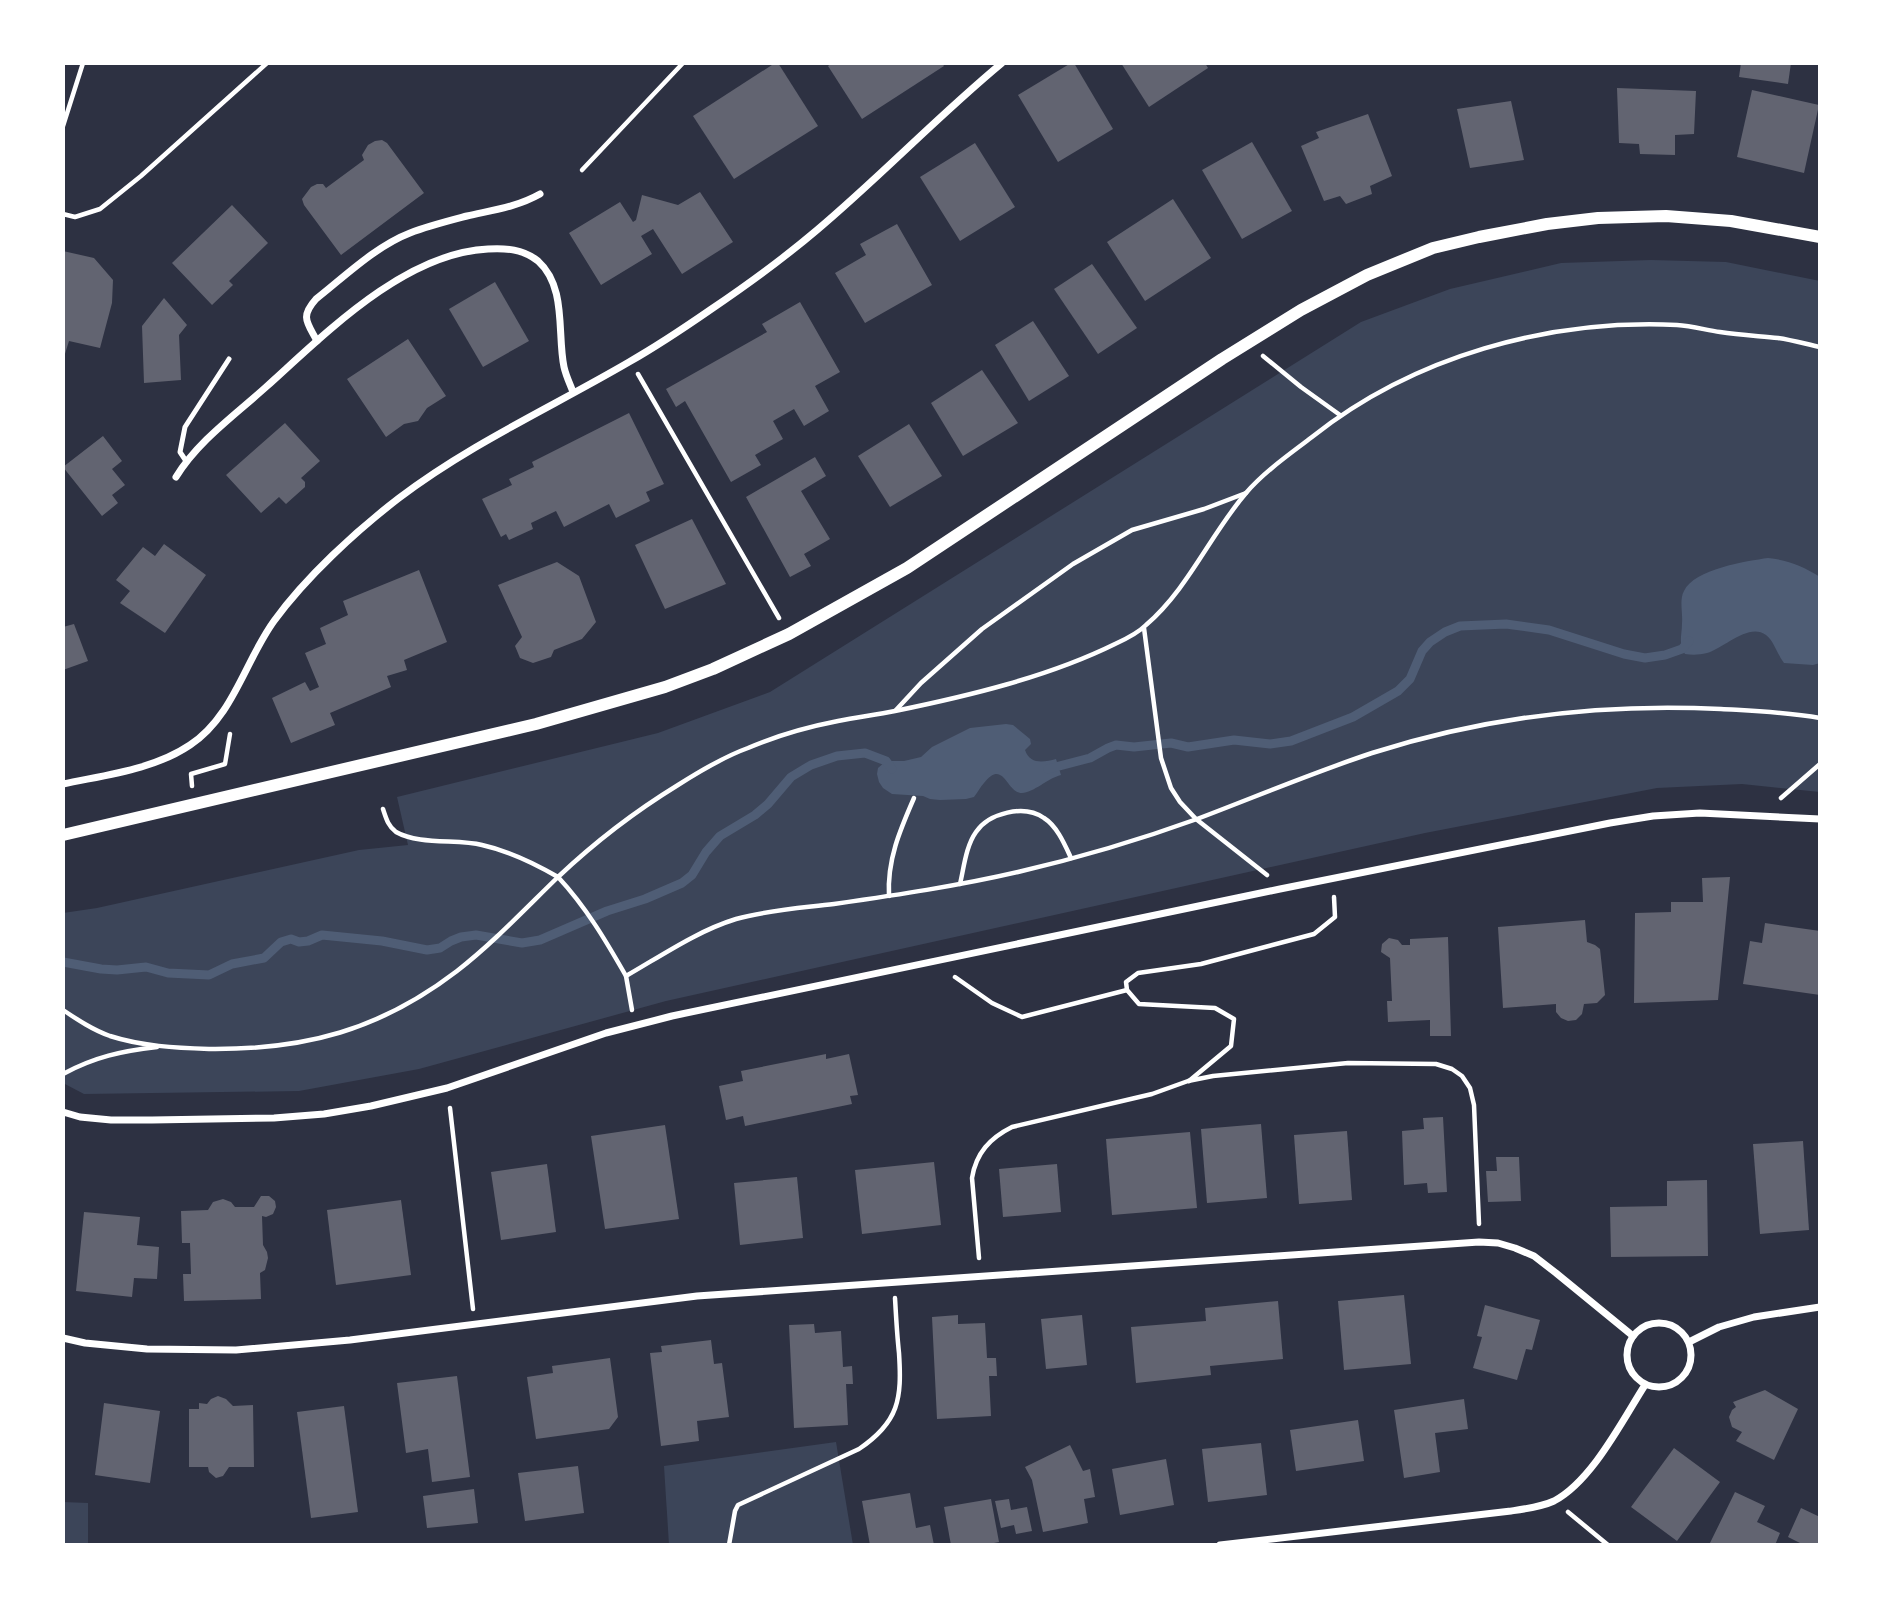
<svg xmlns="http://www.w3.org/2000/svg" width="1883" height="1608" viewBox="0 0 1883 1608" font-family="Jost,sans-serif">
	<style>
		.green { fill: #3c4559 }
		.water { fill: #4f5d75 }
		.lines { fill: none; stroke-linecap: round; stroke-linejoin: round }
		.stream { stroke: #4f5d75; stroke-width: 9 }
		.building { fill: #626471 }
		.path { stroke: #fff; stroke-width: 4.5 }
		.service { stroke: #fff; stroke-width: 5 }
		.minor { stroke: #fff; stroke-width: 7 }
		.tertiary { stroke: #fff; stroke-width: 12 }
	</style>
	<rect width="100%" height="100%" fill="#2d3142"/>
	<!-- green -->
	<g class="green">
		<path d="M1651,260L1726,262L1820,281V792L1742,784L1657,788L1425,833L666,1001L419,1069L299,1091L84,1094L63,1083V913L97,908L359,850L408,845L397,797L658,733L770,692L1361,322L1450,289L1561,263Z"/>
		<path d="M836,1442L853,1545H669L664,1466Z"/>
		<path d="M63,1502L88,1503V1545H63Z"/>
	</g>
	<!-- water -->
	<g class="water">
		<path d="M1768,558C1788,560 1803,566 1820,577V663L1813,665L1784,663C1777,654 1774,641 1766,635C1749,622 1724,648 1707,653C1699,655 1692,655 1685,654C1678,643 1682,636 1682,623C1683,613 1679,600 1684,591C1694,569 1747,561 1768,558Z"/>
		<path d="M1006,724L1013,725L1030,739L1031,744L1025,750C1030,765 1044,762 1056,759L1061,775C1048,778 1033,793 1022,793C1006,793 1004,758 984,783C980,787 978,792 974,797L966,799L940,800L930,799L923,796L892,794L883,788L879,782L877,774L878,768L886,761H904L921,757L932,747L970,728Z"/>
	</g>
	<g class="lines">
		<!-- stream -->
		<g class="stream">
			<path d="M1048,769L1090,758L1108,748L1116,745L1134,747L1171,743L1188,747L1234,740L1270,744L1291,741L1353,717L1398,691L1410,679L1422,651L1430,642L1445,632L1460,626L1506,624L1549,630L1624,654L1645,658L1665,655L1682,649L1689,641"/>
			<path d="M63,962L101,969L117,970L146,967L168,973L209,975L232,964L264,958L281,942L291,939L299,942L308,941L322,935L382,941L427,950L440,948L451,941L461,937L476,935L522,943L540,940L607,911L645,899L682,883L692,875L706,852L720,836L755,815L768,804L791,777L811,765L837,756L865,753L886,761L892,769"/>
		</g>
	</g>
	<!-- building -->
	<g class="building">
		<path d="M775,63H778L818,126L734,179L693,116Z"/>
		<path d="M832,63H942L944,66L862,119L828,66Z"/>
		<path d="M1071,63H1074L1113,129L1058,162L1018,95Z"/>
		<path d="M1121,63H1205L1208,68L1149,107Z"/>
		<path d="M1741,63H1791L1788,84L1739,77Z"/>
		<path d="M1617,88L1696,91L1694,134L1675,135V155L1640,154L1639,144L1619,143Z"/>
		<path d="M1752,90L1819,105L1804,173L1737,157Z"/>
		<path d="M1511,101L1524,160L1470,168L1457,109Z"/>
		<path d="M1368,114L1392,176L1370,186L1372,194L1346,204L1340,196L1324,201L1301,146L1319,138L1316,132Z"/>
		<path d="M382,140L387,143L424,193L341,255L304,205L302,199L311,187L317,184H323L326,188L364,160L362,155L368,145L375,141Z"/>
		<path d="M1252,142L1292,211L1242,239L1202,170Z"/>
		<path d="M975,143L1015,207L960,241L920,177Z"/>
		<path d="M700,192L733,242L682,274L653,229L641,236L652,254L601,285L569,233L620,202L633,222L636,220L642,195L678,205Z"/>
		<path d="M1173,199L1211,258L1145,301L1107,242Z"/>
		<path d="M232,205L268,243L229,281L233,285L212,305L172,263Z"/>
		<path d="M897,224L932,285L865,323L835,273L866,255L860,244Z"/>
		<path d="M63,251L94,258L113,280L112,303L100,348L69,341L64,357Z"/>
		<path d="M1092,264L1137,328L1098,354L1054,289Z"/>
		<path d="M495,282L529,341L483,367L449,309Z"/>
		<path d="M164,298L187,325L179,335L181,380L144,383L142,326Z"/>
		<path d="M800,302L840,372L815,386L829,411L804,426L794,409L773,421L783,439L755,455L761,465L731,482L685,401L676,407L666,389L767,332L762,324Z"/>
		<path d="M1033,321L1069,376L1029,401L995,345Z"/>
		<path d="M408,339L446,396L427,408L418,421L404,424L386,437L347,379Z"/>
		<path d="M982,370L1018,423L963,456L931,403Z"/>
		<path d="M629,413L664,484L646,492L650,501L616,518L609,504L564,527L556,511L531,523L533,529L509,540L506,534L501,537L482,499L512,485L509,479L534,467L532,462Z"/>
		<path d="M285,423L320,461L301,478L305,482V487L286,504L279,497L261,513L226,475Z"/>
		<path d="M909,424L942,476L890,507L858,456Z"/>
		<path d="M103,436L122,461L112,469L125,485L112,495L118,503L102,516L63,467Z"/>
		<path d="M815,457L826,476L801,491L830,539L804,554L811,566L790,577L746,497Z"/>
		<path d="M692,519L726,584L665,609L635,545Z"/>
		<path d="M164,544L206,575L165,633L120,603L130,591L116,580L143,547L155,556Z"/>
		<path d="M557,562L579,576L596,622L582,639L554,650L551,657L533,663L520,658L515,646L522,637L498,585Z"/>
		<path d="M419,570L447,642L404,660L407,670L387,676L391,687L330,713L335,725L291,743L272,698L305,682L310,691L319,687L305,653L326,644L320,628L348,615L343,601Z"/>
		<path d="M74,624L88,661L63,670V627Z"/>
		<path d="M1730,877L1718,1000L1634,1003L1635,913L1671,912V902H1703L1702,878Z"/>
		<path d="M1585,920L1587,942L1595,945L1600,949L1605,995L1597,1003L1584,1004L1582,1014L1576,1020L1568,1021L1561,1018L1556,1012V1004L1503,1008L1498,927Z"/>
		<path d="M1765,923L1820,931V995L1743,984L1750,941L1762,943Z"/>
		<path d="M1448,937L1451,1036H1430V1020L1388,1022L1387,1001H1392L1390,958L1381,952L1382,944L1389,938L1398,940L1402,945H1410V939Z"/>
		<path d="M826,1054V1059L849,1054L858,1095L850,1096L852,1104L745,1126L743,1116L726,1120L719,1086L743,1081L741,1071Z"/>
		<path d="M1443,1117L1447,1192L1428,1193L1427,1183L1404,1185L1402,1131L1424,1129L1423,1118Z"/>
		<path d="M1261,1124L1267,1198L1207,1203L1201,1129Z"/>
		<path d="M665,1125L679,1219L605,1229L591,1136Z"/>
		<path d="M1347,1131L1352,1200L1299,1204L1294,1135Z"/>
		<path d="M1190,1132L1197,1208L1112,1215L1106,1139Z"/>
		<path d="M1803,1141L1809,1230L1760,1234L1753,1144Z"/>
		<path d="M1496,1157H1519L1521,1201L1488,1202L1486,1171H1497Z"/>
		<path d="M934,1162L941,1225L862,1234L855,1170Z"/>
		<path d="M547,1164L556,1232L501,1240L491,1172Z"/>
		<path d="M1057,1164L1061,1212L1003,1217L999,1169Z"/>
		<path d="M797,1177L803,1238L740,1245L734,1183Z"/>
		<path d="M1707,1180L1708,1256L1611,1257L1610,1207L1667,1206V1181Z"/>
		<path d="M261,1196H269L275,1201L276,1207L273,1214L266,1217L262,1216L263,1245L267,1252L268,1258L265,1270L260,1273L261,1299L184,1301L183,1274H191L190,1243H182L181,1211L208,1210L213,1202L223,1199L231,1202L235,1207H254Z"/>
		<path d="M401,1200L411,1275L336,1285L327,1210Z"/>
		<path d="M84,1212L140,1217L137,1245L159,1247L157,1279L134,1278L132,1297L76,1291Z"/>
		<path d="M1404,1295L1411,1364L1344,1370L1338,1301Z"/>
		<path d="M1278,1301L1283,1359L1210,1366L1211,1375L1136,1383L1131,1327L1206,1321L1205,1308Z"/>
		<path d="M1485,1305L1540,1320L1532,1350L1526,1349L1517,1380L1473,1368L1482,1337L1477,1336Z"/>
		<path d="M958,1315V1324L985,1323L987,1358H996L997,1376H989L991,1416L937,1419L932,1317Z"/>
		<path d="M1082,1315L1087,1365L1046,1369L1041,1319Z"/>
		<path d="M814,1324L815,1333L841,1331L843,1367L852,1366L853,1384H846L848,1425L794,1428L789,1325Z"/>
		<path d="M711,1340L714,1364L722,1363L729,1417L697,1421L699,1441L661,1446L650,1353L662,1352L661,1346Z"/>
		<path d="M610,1358L618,1417L609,1429L536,1439L527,1377L553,1373L552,1366Z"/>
		<path d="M457,1376L470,1477L432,1482L428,1449L406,1453L397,1383Z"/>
		<path d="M1765,1390L1798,1409L1774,1460L1736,1441L1742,1432L1732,1427L1729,1417L1732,1410L1736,1407L1733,1402Z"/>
		<path d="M218,1396L226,1399L233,1406L253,1405L254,1467H229L223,1476L216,1478L209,1472L208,1467H189V1409H199V1403L207,1404L211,1399Z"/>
		<path d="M1464,1399L1468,1429L1435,1433L1440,1472L1404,1478L1394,1410Z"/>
		<path d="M104,1403L160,1411L150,1483L95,1475Z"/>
		<path d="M344,1406L358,1512L311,1518L297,1412Z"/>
		<path d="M1358,1420L1364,1461L1296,1471L1290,1430Z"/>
		<path d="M1261,1443L1267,1495L1208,1502L1202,1449Z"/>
		<path d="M1070,1445L1083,1471L1090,1469L1095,1497L1084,1499L1088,1523L1043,1532L1032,1480L1025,1467Z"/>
		<path d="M1674,1448L1720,1482L1677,1541L1631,1507Z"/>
		<path d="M1166,1459L1174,1505L1120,1515L1112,1469Z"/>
		<path d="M578,1466L584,1513L525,1521L518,1473Z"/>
		<path d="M474,1489L478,1523L427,1528L423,1496Z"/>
		<path d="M1735,1492L1765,1506L1757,1522L1780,1533L1775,1545H1709Z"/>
		<path d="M910,1493L916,1528L930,1525L934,1545H870L862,1501Z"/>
		<path d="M991,1499L999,1542L984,1545H951L944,1507Z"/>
		<path d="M1009,1499L1011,1510L1027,1507L1032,1531L1016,1534L1014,1525L1001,1528L995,1501Z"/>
		<path d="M1801,1508L1820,1517V1545H1799L1800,1543L1788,1537Z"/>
	</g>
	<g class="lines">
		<!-- path -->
		<g class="path">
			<path d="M63,126L83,63"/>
			<path d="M582,170L683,63"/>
			<path d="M63,214L75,217L100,209L141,176L267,63"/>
			<path d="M1263,356L1301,387L1340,415"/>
			<path d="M638,374L779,618"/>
			<path d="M1144,628L1161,758L1171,788L1180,802L1196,819L1267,875"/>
			<path d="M896,710L921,683L982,629L1073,564L1132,530L1204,509L1246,493"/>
			<path d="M192,786L191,774L225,764L230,734"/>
			<path d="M1781,798L1820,764"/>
			<path d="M383,809C386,818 388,826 396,832C419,845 457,839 482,845C509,851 534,863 558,877C595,842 634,812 678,785C700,771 723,757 748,748C776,736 807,727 838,721C857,717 876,715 895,711C968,696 1048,677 1115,644C1126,639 1138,633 1146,625C1188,589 1210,535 1246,493C1265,471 1290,454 1312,437C1414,356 1548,319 1677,325C1692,326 1706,330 1720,332C1739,335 1759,336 1778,338C1792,340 1806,344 1820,347"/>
			<path d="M960,884C964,867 966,846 976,832C989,813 1024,804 1044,818C1057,826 1065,845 1071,858"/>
			<path d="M889,896C887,860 900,830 914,798"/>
			<path d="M626,976L632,1010"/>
			<path d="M955,977L992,1003L1022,1017L1127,990"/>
			<path d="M63,1010C78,1020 93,1030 110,1036C141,1046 176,1048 209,1049C305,1050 380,1030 457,971C493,943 525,909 558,877C586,907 606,941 626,976C661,956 697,931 736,919C768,910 802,908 834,904C896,895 958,886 1018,872C1078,858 1139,840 1197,819C1255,797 1312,773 1372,753C1485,717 1603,703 1721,709C1755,711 1787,712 1820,718"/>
			<path d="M63,1074C94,1057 122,1051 157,1047"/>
			<path d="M1189,1081L1231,1046L1234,1019L1215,1008L1139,1004L1127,990L1126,982L1138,973L1201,964L1314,934L1335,917L1334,897"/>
			<path d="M450,1108L473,1309"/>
			<path d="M979,1258L972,1178C976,1153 990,1138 1012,1127L1152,1094L1188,1081L1213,1076L1348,1063L1436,1064L1452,1069L1462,1076L1470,1088L1474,1105L1479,1224"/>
			<path d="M1568,1512L1608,1545"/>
			<path d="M729,1545L735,1511L738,1505L859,1449C899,1422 902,1399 899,1353C897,1335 896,1316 895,1298"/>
		</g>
		<!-- service -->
		<path class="service" d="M186,461L180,452L185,427L229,359"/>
		<!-- minor -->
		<g class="minor">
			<path d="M317,341C307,322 300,317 316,299C344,277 376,246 410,233C428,226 448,221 467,216C493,210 517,207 540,194"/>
			<path d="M176,477C198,441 235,415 266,387C325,334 404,253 488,249C506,248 523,249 538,261C567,287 557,334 564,367C566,376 570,384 573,392"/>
			<path d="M63,784C105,775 153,770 190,745C233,717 245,661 274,621C306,577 356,531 399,498C470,444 552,407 629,362C657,346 684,328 710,310C747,285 784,258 817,230C881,176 938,116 1002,63"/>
			<path d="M63,1112L80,1117L111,1120H152L274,1118L324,1114L371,1106L447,1088L606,1033L672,1016L1280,889L1610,823L1653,816L1700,813L1820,819"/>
			<circle cx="1659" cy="1355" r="32"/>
			<path d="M63,1338L85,1343L147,1349L236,1350L350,1340L697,1296L1479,1242L1498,1243L1515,1248L1534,1256L1556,1273L1633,1336"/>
			<path d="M1689,1342L1719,1327L1754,1317L1820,1307"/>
			<path d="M1220,1545L1511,1511C1525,1509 1541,1507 1554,1501C1592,1481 1622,1421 1645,1385"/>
		</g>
		<!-- tertiary -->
		<path class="tertiary" d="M63,835L536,724L665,687L713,669L789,634L907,568L1222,359L1301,310L1367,275L1433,248L1479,237L1547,224L1598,218L1666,216L1731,221L1820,237"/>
	</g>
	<!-- border -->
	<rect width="1883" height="1608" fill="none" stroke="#ffffff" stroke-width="130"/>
</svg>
